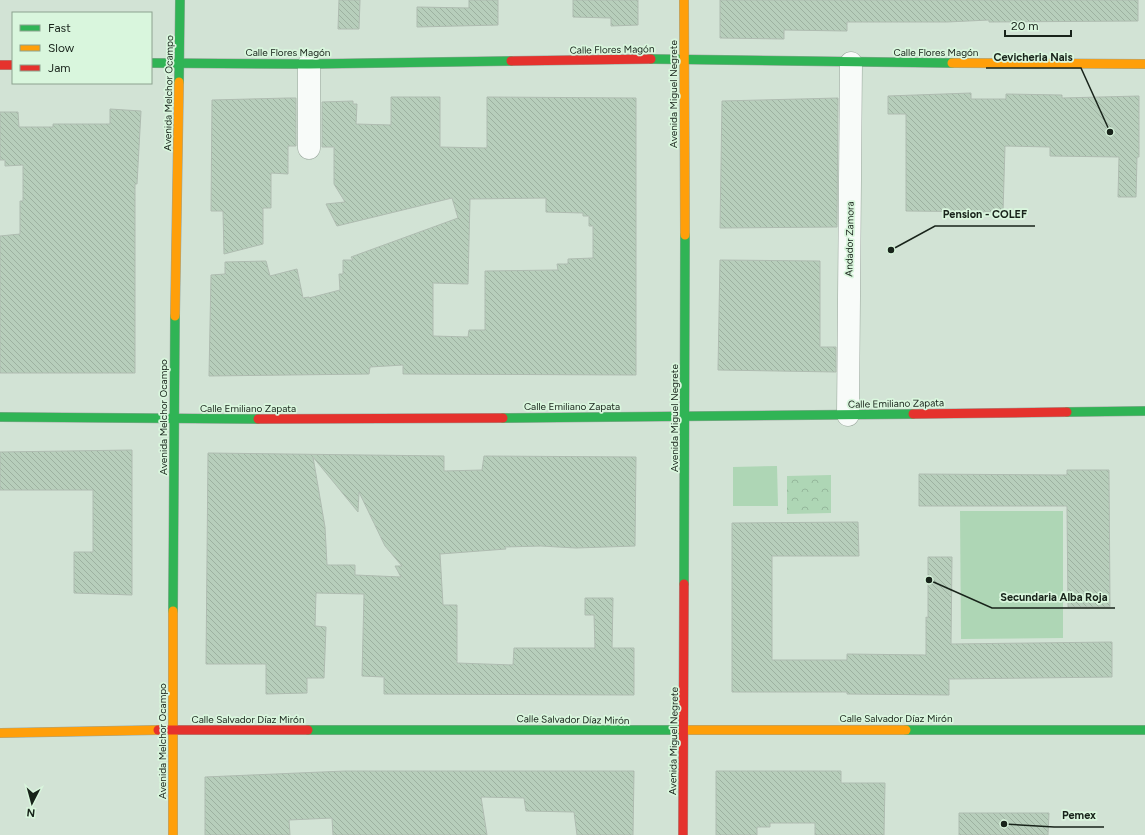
<svg xmlns="http://www.w3.org/2000/svg" width="1145" height="835" viewBox="0 0 1145 835" font-family="Figtree,sans-serif">
	<style>
		.park { fill: url(#park-crowns) }
		.pitch { fill: #aed6b5 }
		.building { fill: url(#building-back-hatch); stroke: #afbcb1; fill-rule: evenodd }
		.lines { fill: none; stroke-linecap: round; stroke-linejoin: round }
		.street-casing { stroke: #98a59b; stroke-width: 23 }
		.fast-casing { stroke: #98a59b; stroke-width: 10 }
		.slow-casing { stroke: #98a59b; stroke-width: 10 }
		.jam-casing { stroke: #98a59b; stroke-width: 10 }
		.street { stroke: #f8fbf9; stroke-width: 22 }
		.fast { stroke: #30b455; stroke-width: 9 }
		.slow { stroke: #ff9f0a; stroke-width: 9 }
		.jam { stroke: #e5322d; stroke-width: 9 }
		.labels { text-anchor: middle; stroke-width: 3.5; stroke-linejoin: round; paint-order: stroke }
		.street-label { font-size: 10px; fill: #18231a; stroke: #d9f6dd }
		.leader { fill: none; stroke: #18231a; stroke-width: 1.5 }
		.callout-dot { fill: #18231a; stroke: #d9f6dd; stroke-width: 1.5 }
		.callout-label { font-size: 11px; text-anchor: middle; font-weight: bold; fill: #18231a; stroke: #d9f6dd; stroke-width: 3.5; stroke-linejoin: round; paint-order: stroke }
	</style>
	<defs>
		<pattern id="park-crowns" width="20" height="18" patternUnits="userSpaceOnUse"><rect width="20" height="18" fill="#aed6b5"/><path d="M2 6a3 3 0 1 1 6 0M12 15a3 3 0 1 1 6 0" fill="none" stroke="#95b79b"/></pattern>
		<pattern id="building-back-hatch" width="6" height="6" patternUnits="userSpaceOnUse"><rect width="6" height="6" fill="#b7cebb"/><path d="M-1 5l2 2M0 0l6 6M5-1l2 2" fill="none" stroke="#9db1a0"/></pattern>
	</defs>
	<rect width="100%" height="100%" fill="#d2e3d5"/>
	<!-- park -->
	<path class="park" d="M831,475V513L787,514V476Z"/>
	<!-- pitch -->
	<g class="pitch">
		<path d="M777,466L778,506H733V467Z"/>
		<path d="M960,511H1063V638L961,639Z"/>
	</g>
	<!-- building -->
	<g class="building">
		<path d="M339,0H360L359,29H338Z"/>
		<path d="M469,0H498V25L417,27V7L469,8Z"/>
		<path d="M573,0H638V25L611,26V18L573,17Z"/>
		<path d="M720,0H1138V21L989,22V20L947,22H847V31L784,30V39L720,38Z"/>
		<path d="M971,93V99H1006V94L1062,95V98L1139,96V157H1137L1136,197H1118L1119,157L1050,156V147L1005,146L1003,212L906,211V114H888V96Z"/>
		<path d="M391,97H440V147L487,148V97L636,98V375L403,374V365L370,367L369,374L209,376L211,275L225,274V262L266,261L270,276L297,269L303,298L309,297V298L340,290L339,274H343V260H353L351,257L458,218L452,198L337,226L326,204L345,202L334,184V147H322V102L353,101V104H357L356,124L391,125ZM546,198V212L583,213V216H589V226H593V258L568,259V264H557L558,270L485,271V330H469L468,337L433,336V283L468,284L470,199Z"/>
		<path d="M288,98H296V146H288V174L271,173V208H263V244L224,254L223,211H211L212,100Z"/>
		<path d="M838,98L837,227L720,228L722,101Z"/>
		<path d="M110,109L141,111L137,184H135V373H0V236L20,234V201H23V165L5,166V160H0V112H18L19,127H53V124H110Z"/>
		<path d="M720,260L820,261V347H836V372L718,370Z"/>
		<path d="M132,450V595L74,593V552H93V490H0V452Z"/>
		<path d="M208,453L444,456V471L482,470L484,456L636,457L635,546L576,548L541,546L505,547L506,549L440,554L443,605H457V663L513,665L514,648H595L594,615H585V598H613L612,648H634V695L384,694V677L362,676L364,594L316,593L315,626L326,627L324,678H307V693L266,694V664H206ZM313,457L358,512L359,492L385,546L402,566H395L401,577L355,575V565H327L325,527Z"/>
		<path d="M1067,470H1109L1110,607H1068L1067,506H919V474L1067,475Z"/>
		<path d="M858,522L859,556H772V660H847V654L926,655V617L928,618V557H952L951,644L1112,642V677L949,679V695L847,694V692H732V523Z"/>
		<path d="M345,771H634L633,835H577L574,812L526,811L524,798L481,797L487,835H333L332,818L289,820L290,835H205V777Z"/>
		<path d="M716,771H841V783H885L884,835H815V823H770V827H757V835H716Z"/>
		<path d="M959,813H1049L1048,835H959Z"/>
	</g>
	<g class="lines">
		<!-- street casing -->
		<g class="street-casing">
			<g id="street">
				<path d="M309,148V64"/>
				<path d="M848,415L851,63"/>
			</g>
		</g>
		<!-- fast casing -->
		<g class="fast-casing">
			<g id="fast">
				<path d="M651,59L952,63"/>
				<path d="M151,63L309,64L511,61"/>
				<path d="M179,82L180,0"/>
				<path d="M1067,412L1145,411"/>
				<path d="M0,417L258,419"/>
				<path d="M503,418L913,414"/>
				<path d="M684,584L685,235"/>
				<path d="M173,611L175,316"/>
				<path d="M308,730H682"/>
				<path d="M906,730H1145"/>
			</g>
		</g>
		<!-- slow casing -->
		<g class="slow-casing">
			<g id="slow">
				<path d="M684,0L685,235"/>
				<path d="M952,63L1145,64"/>
				<path d="M175,316L179,82"/>
				<path d="M173,611V835"/>
				<path d="M682,730H906"/>
				<path d="M0,733L158,730"/>
			</g>
		</g>
		<!-- jam casing -->
		<g class="jam-casing">
			<g id="jam">
				<path d="M511,61L651,59"/>
				<path d="M0,65H13"/>
				<path d="M913,414L1067,412"/>
				<path d="M258,419L503,418"/>
				<path d="M158,730H308"/>
				<path d="M683,835L684,584"/>
			</g>
		</g>
		<!-- street -->
		<use href="#street" class="street"/>
		<!-- fast -->
		<use href="#fast" class="fast"/>
		<!-- slow -->
		<use href="#slow" class="slow"/>
		<!-- jam -->
		<use href="#jam" class="jam"/>
	</g>
	<g class="labels">
		<!-- street labels -->
		<g class="street-label">
			<text transform="translate(612 49) rotate(-1)" y="4">Calle Flores Magón</text>
			<text x="288" y="56">Calle Flores Magón</text>
			<text x="936" y="56">Calle Flores Magón</text>
			<text transform="translate(168 93) rotate(-89)" y="4">Avenida Melchor Ocampo</text>
			<text transform="translate(673 94) rotate(-90)" y="4">Avenida Miguel Negrete</text>
			<text transform="translate(849 239) rotate(-89)" y="4">Andador Zamora</text>
			<text transform="translate(896 403) rotate(-1)" y="4">Calle Emiliano Zapata</text>
			<text x="572" y="410">Calle Emiliano Zapata</text>
			<text x="248" y="412">Calle Emiliano Zapata</text>
			<text transform="translate(163 417) rotate(-90)" y="4">Avenida Melchor Ocampo</text>
			<text transform="translate(674 418) rotate(-90)" y="4">Avenida Miguel Negrete</text>
			<text x="896" y="722">Calle Salvador Díaz Mirón</text>
			<text x="248" y="723">Calle Salvador Díaz Mirón</text>
			<text transform="translate(573 719) rotate(1)" y="4">Calle Salvador Díaz Mirón</text>
			<text transform="translate(162 741) rotate(-90)" y="4">Avenida Melchor Ocampo</text>
			<text transform="translate(673 741) rotate(-89)" y="4">Avenida Miguel Negrete</text>
		</g>
	</g>
	<!-- callouts -->
	<path class="leader" d="M1110 132L1081 68H986M891 250L935 226H1035M929 580L992 608H1115M1004 824L1054 827H1104"/>
	<g class="callout-dot">
		<circle cx="1110" cy="132" r="4"/>
		<circle cx="891" cy="250" r="4"/>
		<circle cx="929" cy="580" r="4"/>
		<circle cx="1004" cy="824" r="4"/>
	</g>
	<g class="callout-label">
		<text x="1033" y="61">Cevicheria Nais</text>
		<text x="985" y="218">Pension - COLEF</text>
		<text x="1054" y="601">Secundaria Alba Roja</text>
		<text x="1079" y="819">Pemex</text>
	</g>
	<!-- legend -->
	<rect x="12" y="12" width="140" height="72" fill="#d9f6dd" stroke="#8ca28f"/>
	<rect x="20" y="25" width="20" height="6" fill="#30b455" stroke="#8ca28f"/>
	<text x="48" y="32" font-size="12" fill="#18231a">Fast</text>
	<rect x="20" y="45" width="20" height="6" fill="#ff9f0a" stroke="#8ca28f"/>
	<text x="48" y="52" font-size="12" fill="#18231a">Slow</text>
	<rect x="20" y="65" width="20" height="6" fill="#e5322d" stroke="#8ca28f"/>
	<text x="48" y="72" font-size="12" fill="#18231a">Jam</text>
	<!-- north arrow -->
	<g transform="translate(32 803) rotate(186)" stroke="#d9f6dd" stroke-width="3" paint-order="stroke">
	<path d="M0-3L7 15L0 10L-7 15Z" fill="#18231a"/>
	<text y="-6" font-size="11" font-weight="bold" text-anchor="middle" fill="#18231a">N</text>
	</g>
	<!-- scale -->
	<path d="M1005 30v6h66v-6" fill="none" stroke="#18231a" stroke-width="2"/>
	<text x="1011" y="30" font-size="12" fill="#18231a" stroke="#d9f6dd" stroke-width="3" paint-order="stroke">20 m</text>
</svg>
